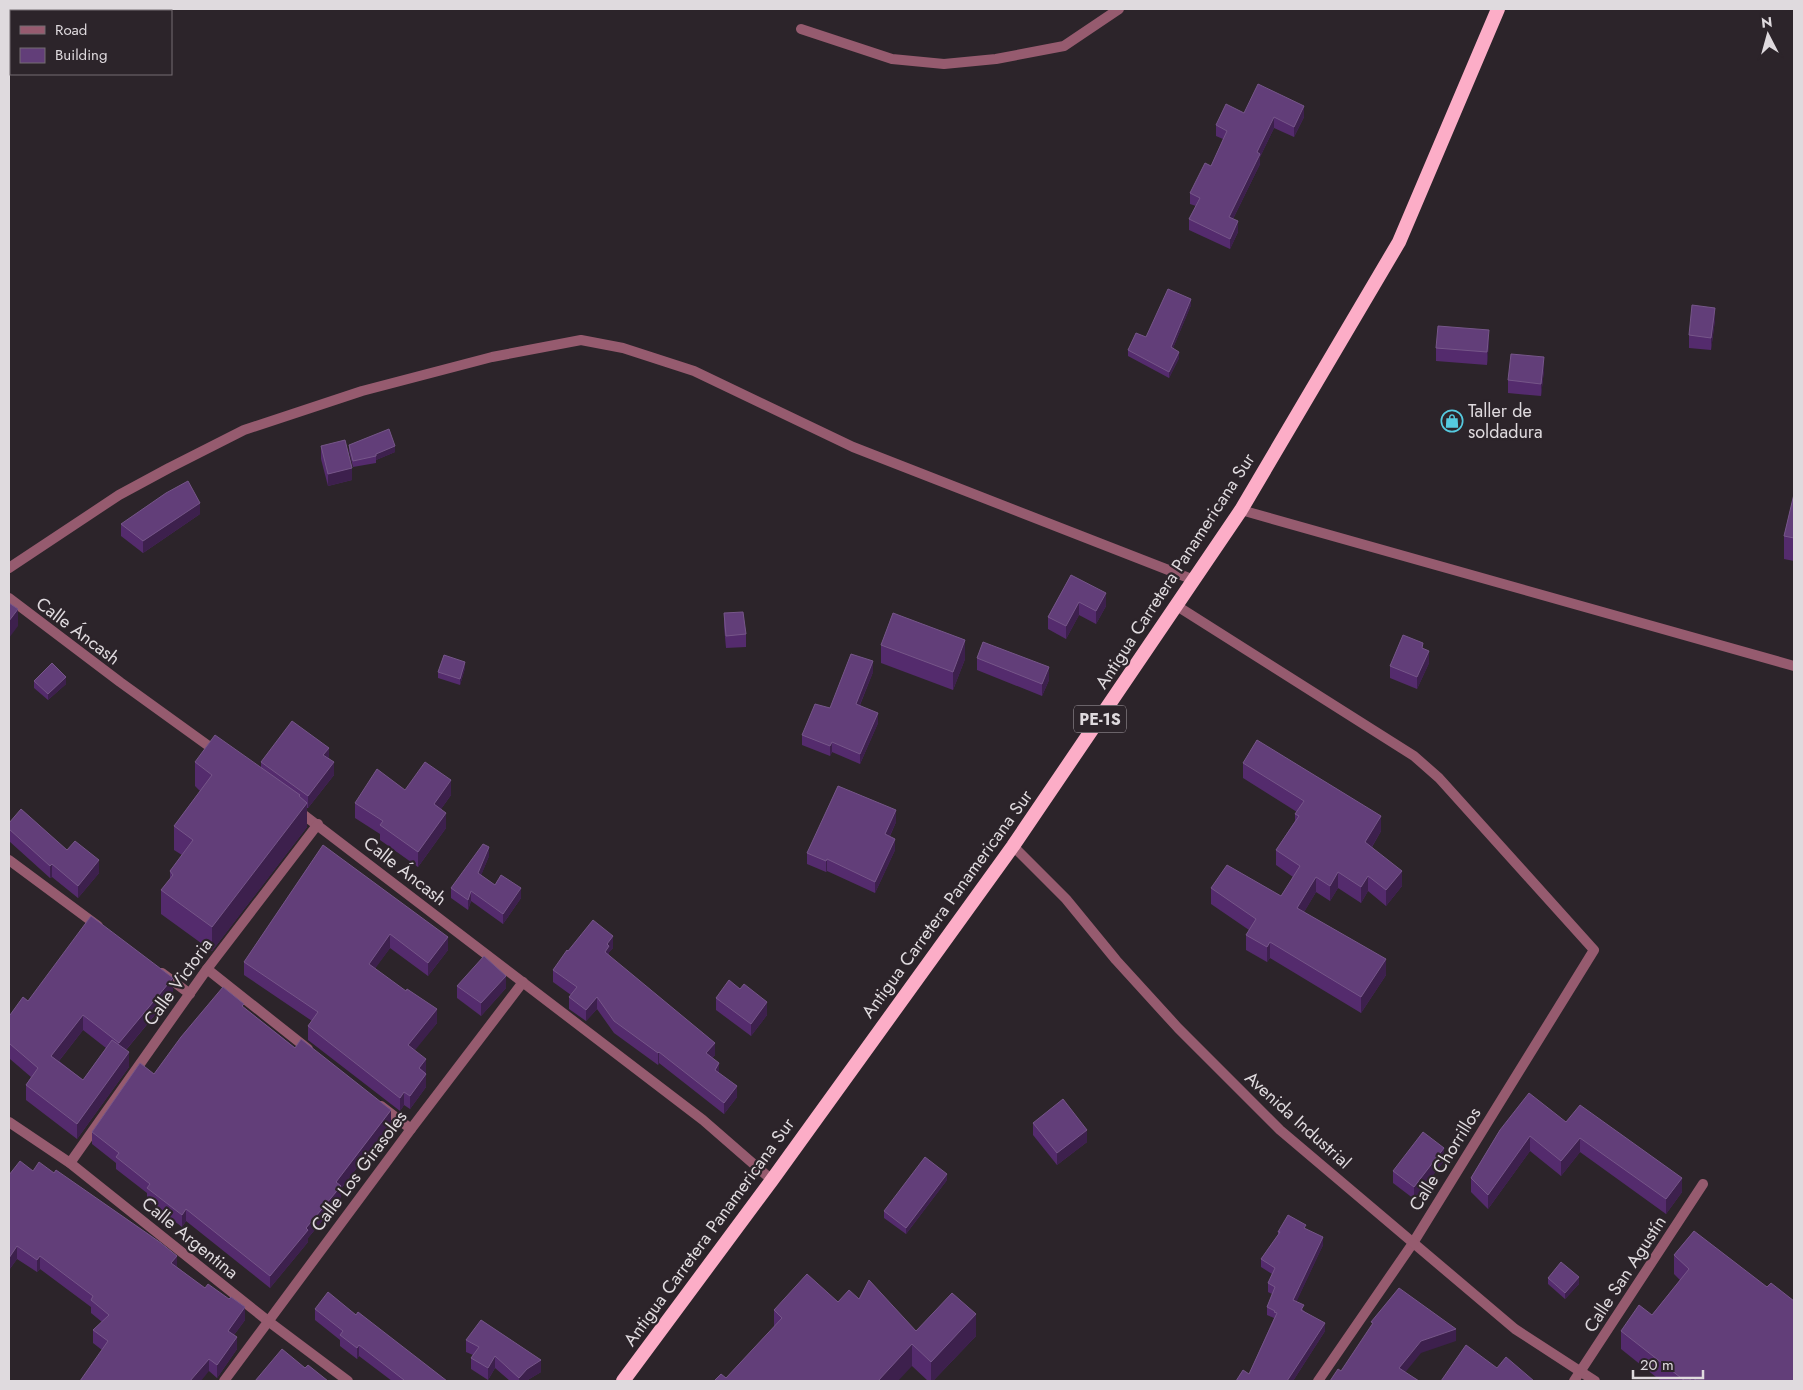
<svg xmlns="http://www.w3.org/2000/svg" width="1803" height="1390" viewBox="0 0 1803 1390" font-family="Jost,sans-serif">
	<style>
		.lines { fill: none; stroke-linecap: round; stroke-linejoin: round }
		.minor { stroke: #965b6f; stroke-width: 10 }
		.trunk { stroke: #fcadc7; stroke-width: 14 }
		.wall { fill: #542b6d; fill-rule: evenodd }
		.shaded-wall { fill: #3d204d }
		.building { fill: #623e79; stroke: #765689 }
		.labels { text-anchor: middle; stroke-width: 4.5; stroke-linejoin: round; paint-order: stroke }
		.shield { fill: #2c242a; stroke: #a9a3a8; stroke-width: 1 }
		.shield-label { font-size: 16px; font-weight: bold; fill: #dfdade }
		.poi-label { font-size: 18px; fill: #dfdade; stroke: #2c242a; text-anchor: start }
		.street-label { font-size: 18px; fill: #dfdade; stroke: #2c242a }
	</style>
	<rect width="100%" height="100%" fill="#2c242a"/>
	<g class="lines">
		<!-- minor -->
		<g class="minor">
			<path d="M801,29L892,59L944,64L996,59L1064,46L1119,9"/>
			<path d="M1241,510L1794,666"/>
			<path d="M9,568L119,495L169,468L244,430L362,391L492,357L581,340L623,348L694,371L853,447L1194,580"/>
			<path d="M9,598L120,682L217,752"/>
			<path d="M1177,606L1414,756L1439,778L1594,950L1413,1243L1318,1381"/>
			<path d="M296,809L703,1120L772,1180"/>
			<path d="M1013,846L1066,899L1116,960L1178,1028L1280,1130L1515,1329L1595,1381"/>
			<path d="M9,860L98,926"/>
			<path d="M207,969L308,1049"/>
			<path d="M162,973L190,994"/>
			<path d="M381,1106L411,1129"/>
			<path d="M9,1122L70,1163L268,1321L348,1381"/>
			<path d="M70,1163L207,969L318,824"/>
			<path d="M224,1381L411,1129L523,982"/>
			<path d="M1574,1381L1703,1184"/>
		</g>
		<!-- trunk -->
		<path class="trunk" d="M623,1381L772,1180L1013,846L1241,510L1399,242L1498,9"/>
	</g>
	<!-- wall -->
	<g class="wall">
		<path d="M1244,113L1304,117L1294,137L1274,128L1260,157V164L1233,219L1238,232L1230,249L1189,230V219L1196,206L1190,204V193L1211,166L1223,139L1216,136V125Z"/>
		<path d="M1191,305L1173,348L1179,358L1169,378L1128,356V350Z"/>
		<path d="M1715,320L1711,350L1689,348V335Z"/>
		<path d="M1489,342L1487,365L1436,361V348Z"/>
		<path d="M1544,370L1541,396L1508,393V380Z"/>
		<path d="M349,445L395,452L376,460V463L353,467L349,451Z"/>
		<path d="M321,446L352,480L328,486L321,459Z"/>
		<path d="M1794,494V561L1784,559V536Z"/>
		<path d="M200,514L143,553L121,536V524Z"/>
		<path d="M1071,575L1106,606L1096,624L1079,615L1066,639L1048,629V617Z"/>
		<path d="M724,613L746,634V647L726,648L724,626Z"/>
		<path d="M881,645L965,659L953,690L881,663Z"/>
		<path d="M1423,648L1429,663L1417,689L1390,678V666Z"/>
		<path d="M977,658L1049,680L1042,696L977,670Z"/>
		<path d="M465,668L460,685L438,678V672Z"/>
		<path d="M873,672L860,705L878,723L860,764L832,752L830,756L802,745V735L830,708Z"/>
		<path d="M34,681L66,684L48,700L34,688Z"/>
		<path d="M329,758L334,775L308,808H307V827L212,951L161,914V890L170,879V871L182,855L174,850V826L200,791L195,786V762L261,768V762Z"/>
		<path d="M1243,763L1381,831L1372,847L1402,886L1386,906L1368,891L1361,903L1338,888L1330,901L1316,892L1304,912L1386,975L1361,1013L1270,958L1267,962L1246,950V935L1249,930L1211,904V888L1281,896L1293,877L1276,865V850L1295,821V814L1297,812L1243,778Z"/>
		<path d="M405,790L451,795L441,809L446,828L418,867L380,840V834L355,818V803Z"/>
		<path d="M896,822L890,836L895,850L875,893L827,871L826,872L807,864V853Z"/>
		<path d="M9,823L67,850L99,873L78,898L52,877L50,878L9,841Z"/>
		<path d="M323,845L448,950L428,976L390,948L375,968L437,1023L414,1050L426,1073V1087L410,1109L404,1105L400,1111L308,1040V1026L312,1021L244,975V962Z"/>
		<path d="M489,856L481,875L495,885L521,898L503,924L471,901L468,910L451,898V888Z"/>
		<path d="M613,948L609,952V956L715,1055L712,1058L719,1073L737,1097L724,1114L659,1063L658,1065L614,1033L597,1009L586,1021L569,1009V997L571,995L553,982V970L568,951Z"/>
		<path d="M457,986L506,988L481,1016L457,998Z"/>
		<path d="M173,993L126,1050L129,1067L77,1139L26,1100V1085L31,1077L10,1059V1015L28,1001ZM83,1030L106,1048L83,1080L59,1061Z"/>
		<path d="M716,998L767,1015L751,1036L716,1010Z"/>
		<path d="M244,1008L391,1122L341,1189V1198L308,1238V1242L270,1288L186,1221L182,1227L147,1200V1193L116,1169V1163L92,1144V1132L154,1074Z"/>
		<path d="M1566,1122L1682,1192L1666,1214L1580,1152L1561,1176L1530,1151L1488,1209L1471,1192V1178L1500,1130Z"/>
		<path d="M1033,1123L1087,1142L1057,1165L1033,1135Z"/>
		<path d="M1444,1161L1414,1199L1393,1183V1171Z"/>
		<path d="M33,1171L177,1267L245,1320L234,1335L237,1349L217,1378L209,1371L102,1350L93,1343V1330L102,1322L91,1313V1307L40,1269L37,1272L17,1259L9,1270Z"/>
		<path d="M947,1180L906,1234L884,1218V1211Z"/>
		<path d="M1306,1229L1323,1245L1296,1302L1304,1311L1325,1331L1293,1381H1236L1249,1374L1274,1318L1267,1315V1307L1272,1294L1268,1292V1283L1272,1274L1261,1267V1259L1278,1235V1232Z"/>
		<path d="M1694,1231L1794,1381H1661L1621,1349V1331L1652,1315L1680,1280L1674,1274V1255Z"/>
		<path d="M1548,1278L1579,1284L1565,1299L1548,1284Z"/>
		<path d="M859,1299L916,1331L976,1336L933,1381H928L912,1366L726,1378L774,1327V1310Z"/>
		<path d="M315,1309L356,1315L447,1381H392L359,1356L357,1359L340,1346V1340L315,1320Z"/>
		<path d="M466,1340L541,1372L526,1381H510L495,1368L488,1380L471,1369V1358L473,1355L466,1352Z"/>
	</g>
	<!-- shaded-wall -->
	<g class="shaded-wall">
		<path d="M1304,106V117L1294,137V127Z"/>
		<path d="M1274,117V128L1260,157V164L1229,227V217L1257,152Z"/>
		<path d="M1238,221V232L1230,249V239Z"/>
		<path d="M1191,299V305L1171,353V347Z"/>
		<path d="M1715,308V320L1711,350V338Z"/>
		<path d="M1489,330V342L1487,365V352Z"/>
		<path d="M1179,352V358L1169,378V372Z"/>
		<path d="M1544,357V370L1541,396V384Z"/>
		<path d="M395,446V452L376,460V454Z"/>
		<path d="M352,468V480L328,486V474Z"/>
		<path d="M200,503V514L143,553V541Z"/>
		<path d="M1106,593V606L1096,624V611Z"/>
		<path d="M1079,602V615L1066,639V626Z"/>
		<path d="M18,609V626L9,638V621Z"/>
		<path d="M965,640V659L953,690V672Z"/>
		<path d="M1429,651V663L1417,689V677Z"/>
		<path d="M873,661V672L856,714V704Z"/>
		<path d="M465,662V668L460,685V679Z"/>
		<path d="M1049,667V680L1042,696V684Z"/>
		<path d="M66,677V684L48,700V694Z"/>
		<path d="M878,713V723L860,764V754Z"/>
		<path d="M832,742V752L830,756V746Z"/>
		<path d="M329,748V760L323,755Z"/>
		<path d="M334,762V775L308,808V796Z"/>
		<path d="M451,780V795L434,819V804Z"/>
		<path d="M300,795V812L307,803V827L212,951V927Z"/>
		<path d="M896,810V822L885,846V834Z"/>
		<path d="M446,813V828L418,867V852Z"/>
		<path d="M1381,816V831L1365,858V842Z"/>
		<path d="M895,839V850L875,893V882Z"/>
		<path d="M489,847V856L478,883V873Z"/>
		<path d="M827,859V871L826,872V861Z"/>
		<path d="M99,860V873L78,898V886Z"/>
		<path d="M52,864V877L50,878V866Z"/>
		<path d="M1402,871V886L1386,906V890Z"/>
		<path d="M1338,872V888L1330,901V886Z"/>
		<path d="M1368,876V891L1361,903V887Z"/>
		<path d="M1316,877V892L1297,924V908Z"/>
		<path d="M521,888V898L503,924V914Z"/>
		<path d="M471,891V901L468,910V900Z"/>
		<path d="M390,934V948L369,977V964Z"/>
		<path d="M613,936V948L609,952V958L605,952L607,944Z"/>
		<path d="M448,937V950L428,976V963Z"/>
		<path d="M1270,942V958L1267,962V947Z"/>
		<path d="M1386,959V975L1361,1013V997Z"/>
		<path d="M506,976V988L481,1016V1003Z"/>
		<path d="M173,978V993L119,1058V1043Z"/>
		<path d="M597,997V1009L586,1021V1010Z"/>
		<path d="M767,1002V1015L751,1036V1024Z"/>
		<path d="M437,1009V1023L408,1059V1045Z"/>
		<path d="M83,1015V1030L51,1071V1056Z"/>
		<path d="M715,1043V1055L706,1065V1053Z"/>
		<path d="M10,1044V1059L9,1061V1045Z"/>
		<path d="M129,1052V1067L77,1139V1124Z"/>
		<path d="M659,1052V1063L658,1065V1053Z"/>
		<path d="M426,1059V1073L419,1068Z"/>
		<path d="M719,1063V1075L715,1070Z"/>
		<path d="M426,1074V1087L410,1109V1096Z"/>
		<path d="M737,1086V1097L724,1114V1103Z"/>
		<path d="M404,1092V1105L400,1111V1098Z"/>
		<path d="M391,1110V1122L341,1189V1198L308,1238V1242L270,1288V1276L306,1228L336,1182Z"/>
		<path d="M1087,1130V1142L1057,1165V1153Z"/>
		<path d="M1530,1136V1151L1488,1209V1195Z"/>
		<path d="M1580,1138V1152L1561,1176V1161Z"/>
		<path d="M1444,1148V1161L1414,1199V1187Z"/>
		<path d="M947,1174V1180L906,1234V1228Z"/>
		<path d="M1682,1178V1192L1666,1214V1199Z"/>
		<path d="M186,1209V1221L182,1227V1215Z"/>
		<path d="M1323,1237V1245L1293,1309V1300Z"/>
		<path d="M17,1246V1259L9,1270V1258Z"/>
		<path d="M40,1256V1269L37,1272V1260Z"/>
		<path d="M177,1256V1268L171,1263Z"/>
		<path d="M1579,1277V1284L1565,1299V1293Z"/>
		<path d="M245,1307V1320L228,1343V1331Z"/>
		<path d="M976,1314V1336L933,1381H931V1362Z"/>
		<path d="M1325,1323V1331L1293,1381H1287Z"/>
		<path d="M1456,1329V1341L1421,1353L1399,1380V1368L1421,1341Z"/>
		<path d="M237,1337V1349L217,1378V1365Z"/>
		<path d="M912,1344V1366L898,1381H878Z"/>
		<path d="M359,1345V1356L357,1359V1348Z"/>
		<path d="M495,1356V1368L488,1380V1368Z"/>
		<path d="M209,1359V1371L201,1381H190Z"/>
		<path d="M541,1360V1372L526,1381H519V1378L527,1369Z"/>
	</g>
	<!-- building -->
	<g class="building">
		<path d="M1258,84L1304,106L1294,127L1274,117L1257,152L1260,154L1229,217L1238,221L1230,239L1189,219L1200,198L1190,193L1205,163L1211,166L1227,131L1216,125L1226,104L1244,113Z"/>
		<path d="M1168,289L1191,299L1171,347L1179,352L1169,372L1128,350L1136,333L1146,337Z"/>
		<path d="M1692,305L1715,308L1711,338L1689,335Z"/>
		<path d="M1438,326L1489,330L1487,352L1436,348Z"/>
		<path d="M1511,354L1544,357L1541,384L1508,380Z"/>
		<path d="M389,429L395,446L376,454V456L353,461L349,445Z"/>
		<path d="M345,440L352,468L328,474L321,446Z"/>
		<path d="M188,481L200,503L143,541L121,524L166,493Z"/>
		<path d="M1794,494V538L1784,536Z"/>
		<path d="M1071,575L1106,593L1096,611L1079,602L1066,626L1048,617Z"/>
		<path d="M9,603L18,609L9,621Z"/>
		<path d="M743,612L746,634L726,636L724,613Z"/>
		<path d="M893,613L965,640L953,672L881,645Z"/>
		<path d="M1403,635L1423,643L1422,648L1429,651L1417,677L1390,666Z"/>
		<path d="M983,642L1049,667L1042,684L977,658Z"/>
		<path d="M851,654L873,661L856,704L878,713L860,754L832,742L830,746L802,735L815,704L830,708Z"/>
		<path d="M444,655L465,662L460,679L438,672Z"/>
		<path d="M52,663L66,677L48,694L34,681Z"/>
		<path d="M292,721L329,748L323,755L334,762L308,796L261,762Z"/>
		<path d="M215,735L300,795L299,796L307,803L212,927L161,890L173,875L170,871L193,840L174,826L212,775L195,762Z"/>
		<path d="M1257,740L1381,816L1365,842L1402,871L1386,890L1368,876L1361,887L1338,872L1330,886L1316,877L1297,908L1386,959L1361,997L1270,942L1267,947L1246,935L1256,919L1211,888L1227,865L1281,896L1300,866L1276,850L1299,816L1295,814L1304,801L1243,763Z"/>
		<path d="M425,762L451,780L434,804L446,813L418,852L380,825L383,821L355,803L377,769L405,790Z"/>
		<path d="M838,786L896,810L885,834L895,839L875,882L827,859L826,861L807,853Z"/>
		<path d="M21,809L67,850L75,841L99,860L78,886L52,864L50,866L9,829V823Z"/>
		<path d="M483,844L489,847L478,873L495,885L501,875L521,888L503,914L471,891L468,900L451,888Z"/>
		<path d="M323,845L448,937L428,963L390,934L369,964L406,991L407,989L437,1009L408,1045L426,1059L419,1068L426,1074L410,1096L404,1092L400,1098L308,1026L318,1012L244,962Z"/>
		<path d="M91,916L173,978L119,1043L83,1015L51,1056L83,1080L112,1040L129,1052L77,1124L26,1085L38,1068L10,1044L9,1045V1014L10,1015L23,997L28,1001Z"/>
		<path d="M593,920L613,936L607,944L609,946L605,952L715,1043L706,1053L719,1063L715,1070L737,1086L724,1103L659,1052L658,1053L614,1021L597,997L586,1010L569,997L577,987L553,970L567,950L568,951Z"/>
		<path d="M484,956L506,976L481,1003L457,986Z"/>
		<path d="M729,980L740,989L744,984L767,1002L751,1024L716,998Z"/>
		<path d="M223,987L244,1004L242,1006L295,1048L301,1039L391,1110L336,1182L341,1186L306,1228L308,1230L270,1276L186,1209L182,1215L147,1188L150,1184L116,1157L119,1153L92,1132L140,1063L154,1074L181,1037Z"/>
		<path d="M1529,1093L1566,1122L1580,1105L1682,1178L1666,1199L1580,1138L1561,1161L1530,1136L1488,1195L1471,1178L1500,1130Z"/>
		<path d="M1063,1099L1087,1130L1057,1153L1033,1123Z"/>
		<path d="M1423,1132L1444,1148L1414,1187L1393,1171Z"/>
		<path d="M925,1157L947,1174L906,1228L884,1211Z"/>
		<path d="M20,1161L33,1171L39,1162L54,1173L56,1170L161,1243L177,1256L171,1263L205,1288L208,1284L229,1299L231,1297L245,1307L228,1331L237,1337L217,1365L209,1359L190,1381H80L108,1341L93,1330L109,1315L91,1300L93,1296L40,1256L37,1260L17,1246L9,1258V1175Z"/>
		<path d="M1288,1215L1306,1225L1304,1228L1323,1237L1293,1300L1304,1305L1301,1310L1325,1323L1287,1381H1236L1243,1370L1249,1374L1277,1313L1274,1312L1275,1311L1267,1307L1275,1287L1268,1283L1275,1268L1261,1259L1280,1232H1278Z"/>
		<path d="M1694,1231L1767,1287L1771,1283L1794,1301V1381H1697L1692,1377L1689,1381H1685L1621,1331L1639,1305L1652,1315L1689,1269L1674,1255Z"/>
		<path d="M1561,1262L1579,1277L1565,1293L1548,1278Z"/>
		<path d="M807,1274L838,1302L849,1290L859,1299L869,1280L916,1331L952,1293L976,1314L931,1362L912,1344L878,1381H714L721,1374L726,1378L782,1318L774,1310Z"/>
		<path d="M1399,1288L1456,1329L1421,1341L1399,1368L1419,1381H1330L1338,1369L1341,1371L1373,1323L1371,1322Z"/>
		<path d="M328,1292L356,1315L358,1312L447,1381H403L404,1380L359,1345L357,1348L340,1335L343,1331L315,1309Z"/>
		<path d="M481,1320L541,1360L527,1369L519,1378L495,1356L488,1368L471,1358L479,1347L466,1340Z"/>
		<path d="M1466,1345L1497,1368L1506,1357L1534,1381H1441Z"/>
		<path d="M282,1349L305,1368L308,1365L328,1381H255Z"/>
	</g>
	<!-- icons -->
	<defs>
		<g id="shop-ring" transform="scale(1.125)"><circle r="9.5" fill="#2c242a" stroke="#55cadf" stroke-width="1.5"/><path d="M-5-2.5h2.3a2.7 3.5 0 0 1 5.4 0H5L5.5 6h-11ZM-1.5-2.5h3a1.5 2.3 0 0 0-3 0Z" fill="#55cadf"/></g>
	</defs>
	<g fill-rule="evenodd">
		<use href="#shop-ring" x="1452" y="421"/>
	</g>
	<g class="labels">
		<!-- shield labels -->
		<rect class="shield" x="1074" y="705.5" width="52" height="27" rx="4"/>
		<g class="shield-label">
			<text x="1100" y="725">PE-1S</text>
		</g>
		<!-- poi labels -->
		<g class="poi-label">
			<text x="1468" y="417">Taller de<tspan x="1468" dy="21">soldadura</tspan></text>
		</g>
		<!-- street labels -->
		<g class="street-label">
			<text transform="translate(1175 571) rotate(-57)" y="6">Antigua Carretera Panamericana Sur</text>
			<text transform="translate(78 631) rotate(37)" y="6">Calle Áncash</text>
			<text transform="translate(405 871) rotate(38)" y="6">Calle Áncash</text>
			<text transform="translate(947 904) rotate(-54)" y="6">Antigua Carretera Panamericana Sur</text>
			<text transform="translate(178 982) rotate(-54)" y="6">Calle Victoria</text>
			<text transform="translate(1298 1120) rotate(42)" y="6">Avenida Industrial</text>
			<text transform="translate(1445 1159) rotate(-58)" y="6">Calle Chorrillos</text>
			<text transform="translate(359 1171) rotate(-53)" y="6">Calle Los Girasoles</text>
			<text transform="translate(709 1232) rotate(-54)" y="6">Antigua Carretera Panamericana Sur</text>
			<text transform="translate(190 1238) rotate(39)" y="6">Calle Argentina</text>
			<text transform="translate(1625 1274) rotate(-57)" y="6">Calle San Agustín</text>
		</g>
	</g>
	<!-- border -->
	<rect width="1803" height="1390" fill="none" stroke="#dfdade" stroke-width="20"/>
	<!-- legend -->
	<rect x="10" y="10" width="162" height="65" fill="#2c242a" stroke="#746d72"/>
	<rect x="20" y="26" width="25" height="8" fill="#965b6f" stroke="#746d72"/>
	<text x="55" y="35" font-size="15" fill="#dfdade">Road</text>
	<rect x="20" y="48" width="25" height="15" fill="#623e79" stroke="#746d72"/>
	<text x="55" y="60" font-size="15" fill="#dfdade">Building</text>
	<!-- north arrow -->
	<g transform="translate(1768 35) rotate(354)" stroke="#2c242a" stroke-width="4" paint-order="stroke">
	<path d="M0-4L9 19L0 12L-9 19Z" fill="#dfdade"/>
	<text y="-8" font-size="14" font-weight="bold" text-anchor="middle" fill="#dfdade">N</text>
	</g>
	<!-- scale -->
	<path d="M1633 1370v8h70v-8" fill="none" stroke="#dfdade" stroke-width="2.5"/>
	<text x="1640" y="1370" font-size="15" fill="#dfdade" stroke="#2c242a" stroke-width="4" paint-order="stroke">20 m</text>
</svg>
